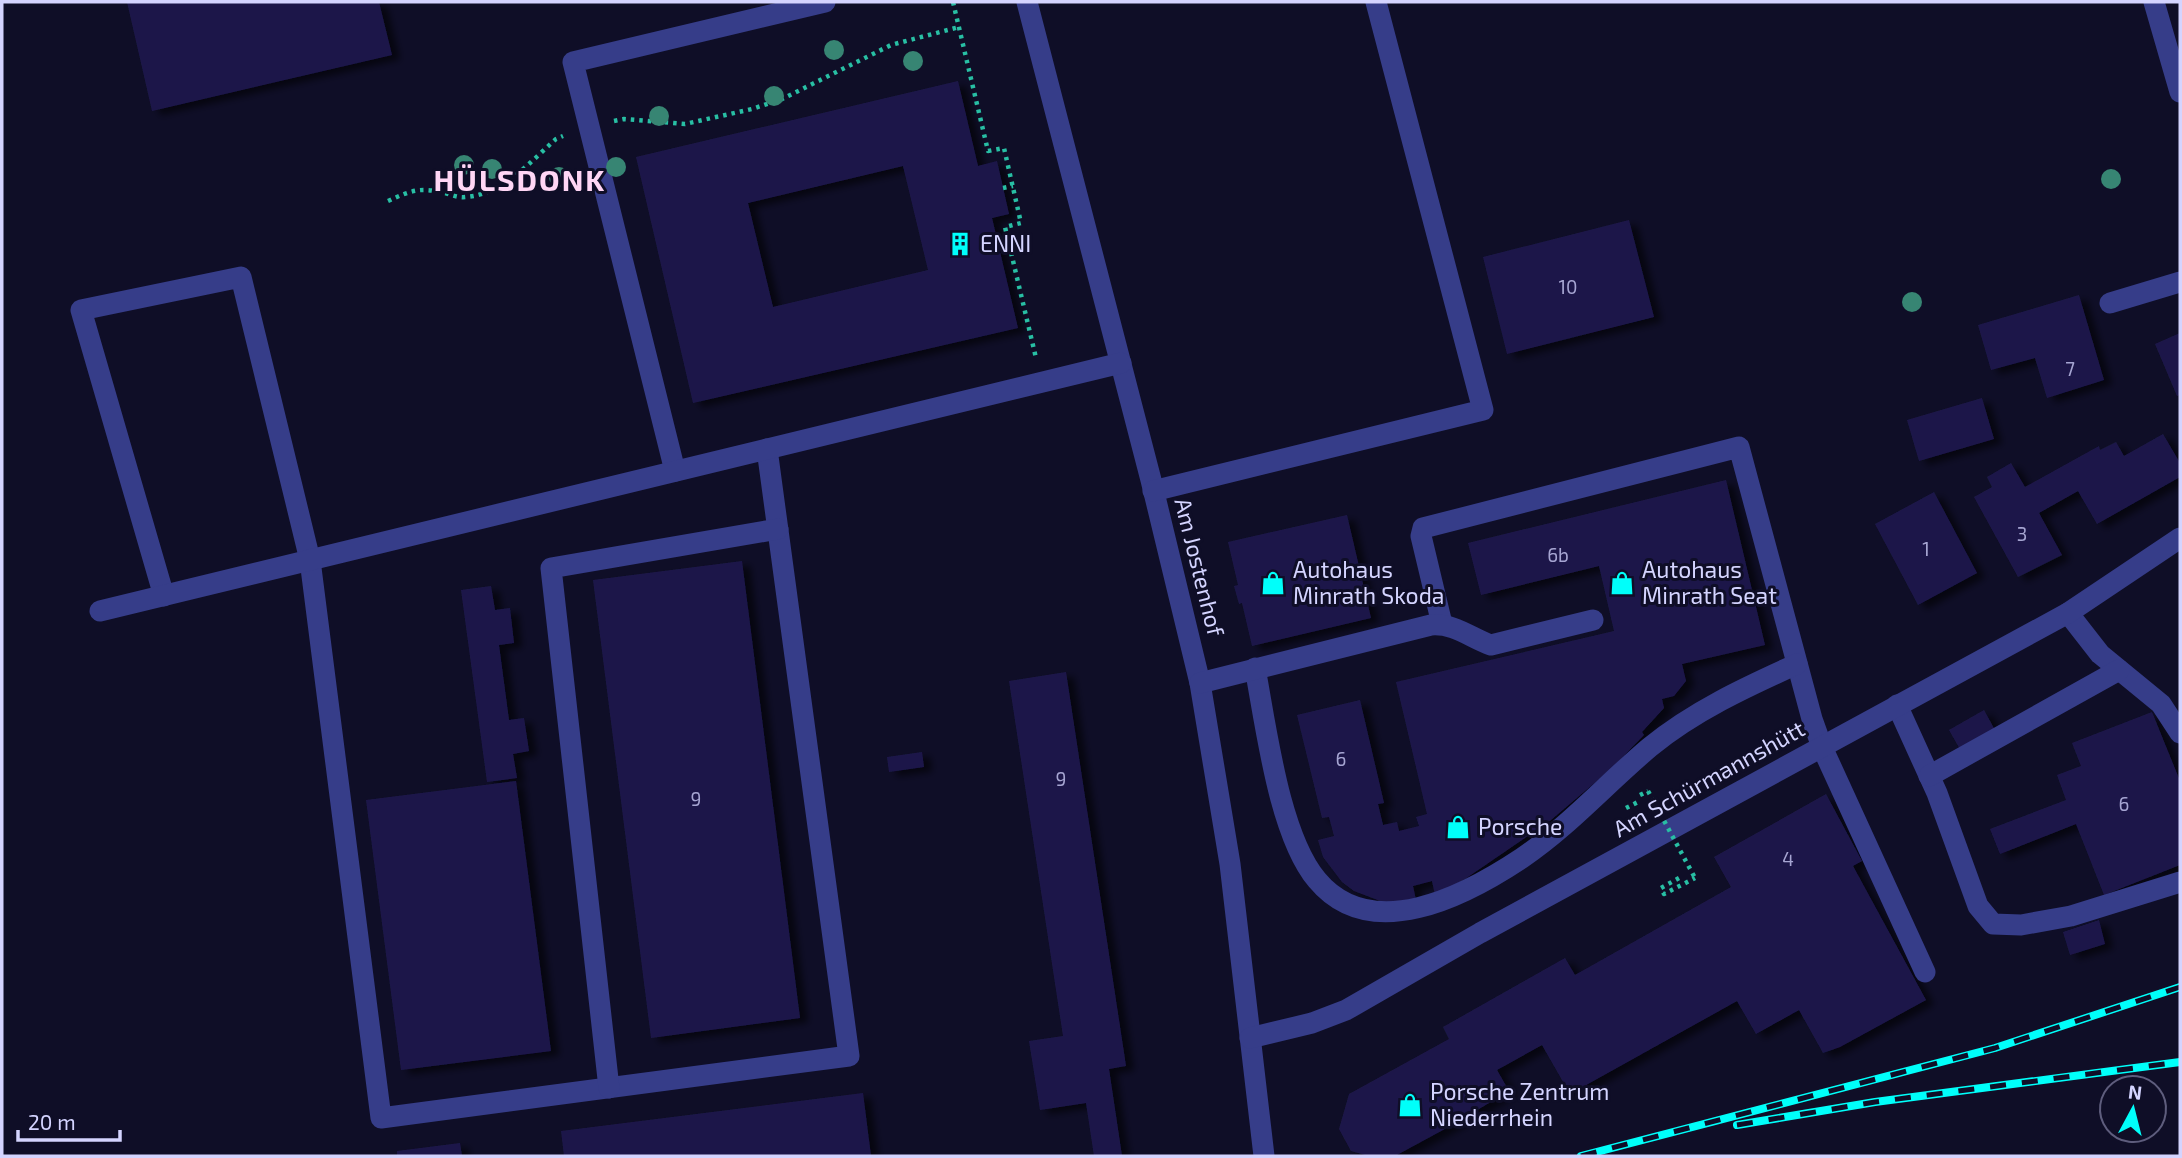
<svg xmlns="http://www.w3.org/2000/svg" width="2182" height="1158" viewBox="0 0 2182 1158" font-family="'Exo 2',sans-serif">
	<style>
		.building { fill: #1d1949; fill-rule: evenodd; filter: url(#shadow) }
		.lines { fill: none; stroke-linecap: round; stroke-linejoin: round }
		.path { stroke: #28bfa4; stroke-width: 4.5; stroke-dasharray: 3.5 5; stroke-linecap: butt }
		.minor { stroke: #363d89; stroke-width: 21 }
		.rail-casing { stroke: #00fffa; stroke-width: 8 }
		.rail { stroke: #0f0e27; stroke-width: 5; stroke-dasharray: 16; stroke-linecap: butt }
		.path-bridge { stroke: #28bfa4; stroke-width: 4.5; stroke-dasharray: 3.5 5; stroke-linecap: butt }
		.tree { fill: #378573 }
		.labels { text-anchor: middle; stroke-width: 6; stroke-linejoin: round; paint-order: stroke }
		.number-label { font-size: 19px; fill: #a6a5d2 }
		.poi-label { font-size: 23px; fill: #d4d4ff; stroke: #0f0e27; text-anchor: start }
		.street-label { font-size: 23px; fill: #d4d4ff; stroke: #0f0e27 }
		.district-label { font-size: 30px; font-weight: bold; letter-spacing: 2px; fill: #ffd6f5; stroke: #0f0e27 }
	</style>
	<defs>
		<filter id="shadow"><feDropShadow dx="8" dy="4.5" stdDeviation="3.5" flood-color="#0009"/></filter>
	</defs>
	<rect width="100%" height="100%" fill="#0f0e27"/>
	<!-- building -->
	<g class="building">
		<path d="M127,2H379L392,55L152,111Z"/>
		<path d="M958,81L978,166L997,161L1009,214L992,218L1018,328L693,403L636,157ZM903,166L928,270L773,307L748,203Z"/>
		<path d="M1629,220L1654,317L1507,354L1483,257Z"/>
		<path d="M2079,295L2104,380L2047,398L2035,358L1991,370L1978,325Z"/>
		<path d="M2180,333V395L2177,396L2155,344Z"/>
		<path d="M1982,398L1994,439L1919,461L1907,420Z"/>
		<path d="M2163,434L2180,463V477L2097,524L2078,491L2039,513L2062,555L2018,577L1974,497L1992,487L1987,477L2011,463L2025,487L2099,446L2100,450L2116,442L2124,456Z"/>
		<path d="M1726,480L1765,645L1682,664L1686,681L1674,696L1662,699L1664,708L1642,732L1644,735L1612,768L1551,820L1465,879L1435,895L1432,881L1413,886L1416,900L1383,902L1354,891L1342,882L1323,857L1318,840L1334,836L1329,817L1322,818L1297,715L1360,700L1384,803L1378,804L1383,825L1397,822L1399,831L1419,826L1416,817L1427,814L1396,682L1614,631L1599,566L1481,595L1468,543Z"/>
		<path d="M1934,492L1977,573L1918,605L1875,524Z"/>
		<path d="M1347,515L1371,618L1252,646L1242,603L1239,604L1234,586L1238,585L1228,542Z"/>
		<path d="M742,561L800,1018L651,1038L593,580Z"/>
		<path d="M491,586L495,610L510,608L514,643L499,645L509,720L524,718L529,751L513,754L517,778L487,782L461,590Z"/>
		<path d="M1066,672L1126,1066L1109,1069L1122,1156H1094L1086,1103L1040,1110L1029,1041L1063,1036L1009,681Z"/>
		<path d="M1984,710L1996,732L1961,751L1949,730Z"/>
		<path d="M2152,712L2180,781V865L2104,895L2076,824L2000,854L1990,829L2066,800L2057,775L2081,766L2072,743Z"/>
		<path d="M922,752L924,767L889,772L887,757Z"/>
		<path d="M516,781L551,1051L401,1070L366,800Z"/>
		<path d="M1826,794L1862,861L1853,866L1926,1000L1840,1047L1823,1053L1799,1010L1756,1034L1737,1001L1570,1094L1542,1045L1497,1070L1509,1091L1454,1124L1395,1156H1369L1351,1151L1339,1129L1349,1094L1449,1039L1443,1027L1565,958L1575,975L1731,887L1714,857Z"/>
		<path d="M2099,920L2105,944L2070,955L2063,932Z"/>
		<path d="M863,1093L871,1156H564L561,1131Z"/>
		<path d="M460,1143L462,1156H397V1151Z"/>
	</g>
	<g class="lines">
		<!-- path -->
		<g class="path">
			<path d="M953,2L988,151L1004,148L1021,223L1005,227L1036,358"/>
			<path d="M614,121L624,119L685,124L752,109L782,99L891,45L959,27"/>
			<path d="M1003,188L1013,186"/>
			<path d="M388,201C412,190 420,187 445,193C452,195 459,198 466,197C503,194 530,162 556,139L563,136"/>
			<path d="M1640,795L1648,791"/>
			<path d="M1626,808L1638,802"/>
			<path d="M1679,878L1661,888L1664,894L1695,878"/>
		</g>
		<!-- minor -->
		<g class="minor">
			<path d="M1027,2L1151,480L1200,683L1230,864L1264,1156"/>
			<path d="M2154,2L2180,92"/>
			<path d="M2110,303L2180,282"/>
			<path d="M675,471L573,62L825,2"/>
			<path d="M1153,491L1483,410L1376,2"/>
			<path d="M164,596L81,310L241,277L310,560L381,1118L849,1056L767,449"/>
			<path d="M100,611L1121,363"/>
			<path d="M2068,613L2100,654L2161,704L2180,733"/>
			<path d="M1442,624L1421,536L1423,528L1739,447L1812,719L1822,747L1925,972"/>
			<path d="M1255,668C1266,726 1279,835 1317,880C1371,945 1465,896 1522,858C1569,826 1607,783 1650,747C1694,711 1746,687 1797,664"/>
			<path d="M1200,683L1431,625C1454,623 1471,638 1491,645L1593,620"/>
			<path d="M1897,705L1937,793L1978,906L1993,924L2021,925L2071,916L2180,882"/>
			<path d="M1929,776L2119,670"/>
			<path d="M1250,1038L1312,1023L1346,1010L1480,933L2068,613L2180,538"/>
			<path d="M609,1088L551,568L778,529"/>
		</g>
		<!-- rail casing -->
		<g class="rail-casing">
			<g id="rail">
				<path d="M1737,1125L1875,1102L2180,1062"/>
				<path d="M1581,1156L1995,1048L2180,987"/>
			</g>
		</g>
		<!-- rail -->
		<use href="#rail" class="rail"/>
		<!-- path-bridge -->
		<path class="path-bridge" d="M1648,791L1695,878"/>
	</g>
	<!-- trees -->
	<g class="tree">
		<circle cx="834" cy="50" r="10"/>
		<circle cx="913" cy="61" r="10"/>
		<circle cx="774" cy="96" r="10"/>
		<circle cx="659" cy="116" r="10"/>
		<circle cx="464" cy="165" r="10"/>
		<circle cx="616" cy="167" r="10"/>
		<circle cx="492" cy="169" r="10"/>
		<circle cx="559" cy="177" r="10"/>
		<circle cx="2111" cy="179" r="10"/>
		<circle cx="1912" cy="302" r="10"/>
	</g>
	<!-- icons -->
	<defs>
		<g id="building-bare" transform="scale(1.89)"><path d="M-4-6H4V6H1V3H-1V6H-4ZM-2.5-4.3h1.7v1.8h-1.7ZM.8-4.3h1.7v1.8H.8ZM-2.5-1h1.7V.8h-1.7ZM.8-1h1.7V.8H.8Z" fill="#00fffa" stroke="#0f0e27" stroke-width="2.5" paint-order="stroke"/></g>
		<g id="shop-bare" transform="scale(1.89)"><path d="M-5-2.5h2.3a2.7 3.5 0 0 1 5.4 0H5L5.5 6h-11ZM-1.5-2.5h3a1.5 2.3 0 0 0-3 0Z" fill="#00fffa" stroke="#0f0e27" stroke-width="2.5" paint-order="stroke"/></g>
	</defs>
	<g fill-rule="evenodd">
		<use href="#building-bare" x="960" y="244"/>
		<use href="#shop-bare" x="1273" y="583"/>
		<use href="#shop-bare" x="1622" y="583"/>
		<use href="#shop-bare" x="1458" y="827"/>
		<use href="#shop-bare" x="1410" y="1105"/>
	</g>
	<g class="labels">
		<!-- number labels -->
		<g class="number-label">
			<text x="1568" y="294">10</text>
			<text x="2070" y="376">7</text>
			<text x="2022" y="541">3</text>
			<text x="1926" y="556">1</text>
			<text x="1558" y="562">6b</text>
			<text x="1341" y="766">6</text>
			<text x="1061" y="786">9</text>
			<text x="696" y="806">9</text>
			<text x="2124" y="811">6</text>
			<text x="1788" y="866">4</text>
		</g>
		<!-- poi labels -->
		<g class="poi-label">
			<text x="980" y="252">ENNI</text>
			<text x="1293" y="578">Autohaus<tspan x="1293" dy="26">Minrath Skoda</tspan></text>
			<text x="1642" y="578">Autohaus<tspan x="1642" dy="26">Minrath Seat</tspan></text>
			<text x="1478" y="835">Porsche</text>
			<text x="1430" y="1100">Porsche Zentrum<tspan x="1430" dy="26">Niederrhein</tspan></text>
		</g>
		<!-- street labels -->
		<g class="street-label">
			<text transform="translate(1199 567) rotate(76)" y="8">Am Jostenhof</text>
			<text transform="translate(1709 779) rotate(-29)" y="8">Am Schürmannshütt</text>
		</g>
		<!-- district labels -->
		<g class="district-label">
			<text x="520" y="191">HÜLSDONK</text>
		</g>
	</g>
	<!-- border -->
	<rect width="2182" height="1158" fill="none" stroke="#d4d4ff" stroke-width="7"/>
	<!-- north arrow -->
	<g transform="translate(2133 1109) rotate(7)"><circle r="33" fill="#0f0e27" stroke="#5e5d7d" stroke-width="2"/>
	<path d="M0-5L12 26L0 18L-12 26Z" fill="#00fffa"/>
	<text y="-10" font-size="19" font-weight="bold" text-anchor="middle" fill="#d4d4ff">N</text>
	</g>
	<!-- scale -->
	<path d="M18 1130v10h102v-10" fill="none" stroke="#d4d4ff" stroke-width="3.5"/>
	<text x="28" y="1130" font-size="21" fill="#d4d4ff" stroke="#0f0e27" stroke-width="5" paint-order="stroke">20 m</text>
</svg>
